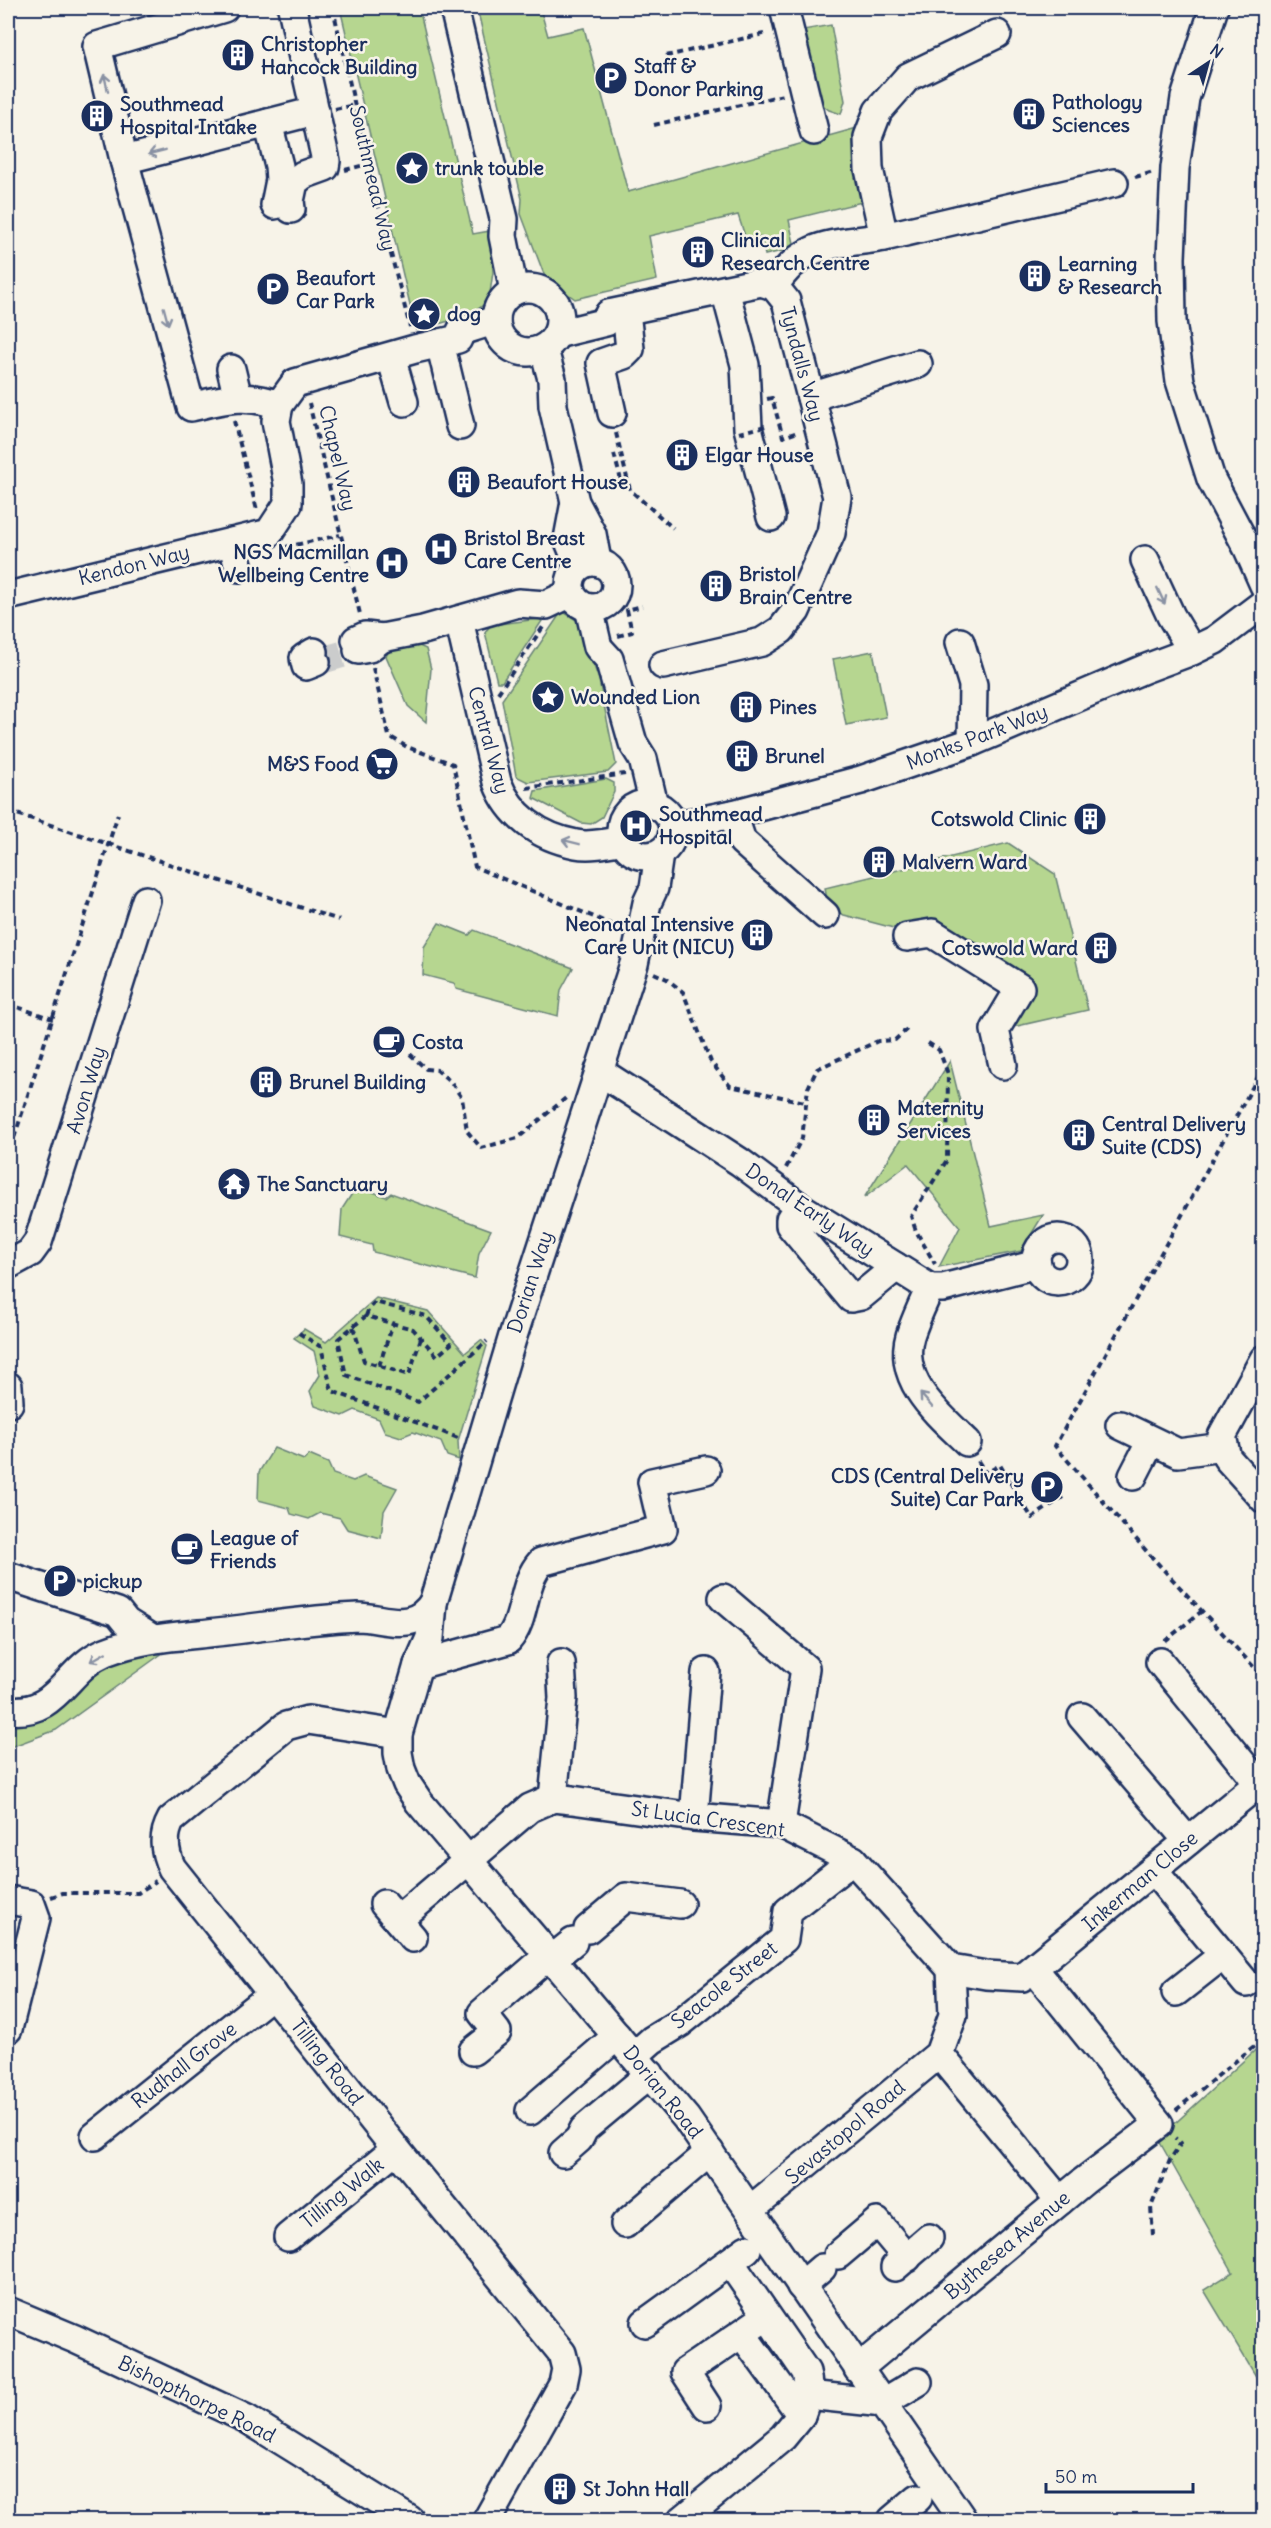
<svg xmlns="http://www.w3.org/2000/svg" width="1271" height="2528" viewBox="0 0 1271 2528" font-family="Delius,sans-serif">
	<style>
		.green { fill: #b6d690; stroke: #688277; stroke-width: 1.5 }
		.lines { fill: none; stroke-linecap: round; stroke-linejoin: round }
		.minor-tunnel { stroke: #cbcccc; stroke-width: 27; stroke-dasharray: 27 14; stroke-linecap: butt }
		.minor-casing { stroke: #1b2f5e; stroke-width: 32 }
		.path { stroke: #1b2f5e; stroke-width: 4; stroke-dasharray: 6 4.5; stroke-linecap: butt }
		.minor { stroke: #f7f3e8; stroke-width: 27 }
		.path-bridge { stroke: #1b2f5e; stroke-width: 4; stroke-dasharray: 6 4.5; stroke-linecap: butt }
		.oneway { stroke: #8991a3 }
		.labels { text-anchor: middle; stroke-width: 5; stroke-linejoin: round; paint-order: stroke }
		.poi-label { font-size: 20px; font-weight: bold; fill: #1b2f5e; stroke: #f7f3e8; text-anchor: start }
		.street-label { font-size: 20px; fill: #1b2f5e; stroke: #f7f3e8 }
	</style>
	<rect width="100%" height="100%" fill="#f7f3e8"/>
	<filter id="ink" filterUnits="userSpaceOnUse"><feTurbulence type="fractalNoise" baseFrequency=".0167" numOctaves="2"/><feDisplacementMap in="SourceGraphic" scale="12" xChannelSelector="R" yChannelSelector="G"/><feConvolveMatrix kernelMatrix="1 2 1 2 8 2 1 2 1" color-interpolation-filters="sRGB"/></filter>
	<g filter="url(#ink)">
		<!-- green -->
		<g class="green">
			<path d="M340,8H419L473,234L490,231L493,272L489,300L471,315L416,330Z"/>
			<path d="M477,8H492L493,10L505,8H540L548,36L584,28L628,192L857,128L866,201L789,220L795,248L765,255L761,237L746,239L738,215L649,236L657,280L575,299L545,277L521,214L522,199Z"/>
			<path d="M831,25L845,101L841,114L829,110L821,104L803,30Z"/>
			<path d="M562,611L578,621L599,680L616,764L608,772L528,782L516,776L502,700Z"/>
			<path d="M539,619L542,621L502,682H497L485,632L491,625Z"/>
			<path d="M417,645L426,649L431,669L426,722L408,706L386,656L389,651Z"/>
			<path d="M873,651L886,717L846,725L833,659Z"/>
			<path d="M606,779L614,783V792L602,817L591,824L581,823L533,798L535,791Z"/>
			<path d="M1008,843L1055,874L1088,1010L1004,1029L1023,985L905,931L844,915L833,910L827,900L825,888Z"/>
			<path d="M439,923L469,935L474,930L573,968L561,990L558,1016L456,989L454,983L423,975L424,947Z"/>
			<path d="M950,1061L991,1226L1043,1215L1021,1251L939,1267L960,1227L908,1164L864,1198Z"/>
			<path d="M357,1186L386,1197L391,1193L491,1230L479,1253L475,1278L373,1252L372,1245L340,1237L342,1209Z"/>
			<path d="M376,1298L428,1311L465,1353L481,1340L487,1346L458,1441L459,1460L447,1456L441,1442L413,1432L401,1437L385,1432L379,1419L355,1410L343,1416L315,1406L310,1391L320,1375L314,1351L294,1338L304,1329L326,1342Z"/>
			<path d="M274,1448L304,1460L309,1455L328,1463L333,1474L353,1481L364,1476L397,1488L384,1511L381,1538L347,1529L340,1518L320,1513L309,1519L291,1514L289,1508L258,1500L259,1472Z"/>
			<path d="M167,1650L56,1730L8,1748V1711L111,1651Z"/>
			<path d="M1263,2043V2388L1204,2290L1233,2272L1158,2139Z"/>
		</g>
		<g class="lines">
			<!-- minor-tunnel -->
			<path class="minor-tunnel" d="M316,662L358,650"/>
			<!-- minor casing -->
			<g class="minor-casing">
				<g id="minor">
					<path d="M454,8L504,219L503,236L514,291"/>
					<path d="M784,8L814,131"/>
					<path d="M1214,8L1185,98L1175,168L1171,258L1172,321L1180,381L1211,479L1248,549L1264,585"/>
					<path d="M268,123L279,166L280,180L275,205"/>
					<path d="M124,160L97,46L224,8"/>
					<path d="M291,209L290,201L294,182L303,175L325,167L326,161L292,8"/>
					<path d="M884,237L1114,183"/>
					<path d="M774,286C805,239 833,246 884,237L869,169L868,137L878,111L908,77L997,34"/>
					<circle cx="528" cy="320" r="32"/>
					<path d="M725,290L745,365L748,428L771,517"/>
					<path d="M609,314L761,282L774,286"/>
					<path d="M557,334L606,322L609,314"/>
					<path d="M440,343L460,426"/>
					<path d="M544,350L552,379L553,406L575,502L592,534L597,561"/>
					<path d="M391,357L404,402"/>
					<path d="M231,369L238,398"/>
					<path d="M811,397L918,364"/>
					<path d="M279,405C245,393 225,399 191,407L124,160L315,111"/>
					<path d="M612,413L601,363L624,355L630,349L626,311"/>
					<path d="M575,502L568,539L579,566"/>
					<path d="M232,542L239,568"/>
					<path d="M1145,560L1171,616L1192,651"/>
					<circle cx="593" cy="585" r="23"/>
					<path d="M8,596L269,533L288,504V484L276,421L279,405L295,383L415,349L458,339L461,331L496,320"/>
					<path d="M589,608L598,647L609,659L633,743L643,759L654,805"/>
					<path d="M459,620L497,782C510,816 539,837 576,844C590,847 608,843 623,840"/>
					<path d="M382,638L423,630L518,603L546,605L571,593"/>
					<path d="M356,640L365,636L382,638L369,648L358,650"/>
					<path d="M960,642L973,685L972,742"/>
					<path d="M314,652L304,658L306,666L316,662"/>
					<path d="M663,665L762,642L781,630L796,611L831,533L837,497L786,301L774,286"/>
					<circle cx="647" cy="830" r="26"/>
					<path d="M733,814L742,841L825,915"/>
					<path d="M673,826L733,814L861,780L972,742L1144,669L1192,651L1215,640L1264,603"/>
					<path d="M659,854L654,888L647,903L634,964L512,1339L433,1603L430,1638L418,1665L398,1734V1753L401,1769L407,1784L419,1802L686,2118L963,2520"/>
					<path d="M907,937L932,933L1020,988L995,1030L1003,1065"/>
					<path d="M599,1071L740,1162L800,1207L930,1288H943L1037,1264"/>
					<path d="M800,1207L790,1219V1225L851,1298L861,1296L896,1267"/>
					<circle cx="1058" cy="1260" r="22"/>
					<path d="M8,1265L30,1253L38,1242L146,900"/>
					<path d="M930,1288C923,1303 915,1320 910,1336C897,1381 938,1414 967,1442"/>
					<path d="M1264,1359L1222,1436L1227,1458L1264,1499"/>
					<path d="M8,1386L9,1403"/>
					<path d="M1120,1425L1178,1453L1223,1447"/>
					<path d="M1133,1476L1151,1441"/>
					<path d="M8,1576L118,1612L126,1622L153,1639"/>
					<path d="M723,1598L805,1668L781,1824"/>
					<path d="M1160,1662L1264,1790"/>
					<path d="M418,1665L508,1640C527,1618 521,1584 541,1562L663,1529L652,1482L706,1470"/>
					<path d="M8,1710C58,1716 66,1668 105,1652C135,1640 167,1637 199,1634C252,1629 305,1619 358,1617C375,1617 391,1624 408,1621C419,1619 427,1612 433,1603"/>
					<path d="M1082,1717L1188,1841"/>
					<path d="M398,1734L308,1720L286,1726L171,1820C162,1836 164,1852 172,1868L396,2149L562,2353L566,2369L563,2384L487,2520"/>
					<path d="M553,1798L563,1698L561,1663"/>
					<path d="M694,1817L706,1672"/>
					<path d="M1153,1870L1246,1983"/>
					<path d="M8,1900L31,1904L36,1918L8,2029"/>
					<path d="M384,1904L413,1938"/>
					<path d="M398,1920L530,1808L553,1798L572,1800L694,1817L781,1824L853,1860L951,1969L986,1975L1022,1977L1258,1784"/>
					<path d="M588,1929L626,1897L680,1904"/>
					<path d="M552,1959L573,1942"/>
					<path d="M1176,1992L1223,1955"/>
					<path d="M473,2051L497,2032L482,2013L549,1955"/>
					<path d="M939,2054L1060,2201"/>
					<path d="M634,2056L652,2040L680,2023L784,1939L788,1911L853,1860"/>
					<path d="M530,2111L617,2036"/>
					<path d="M95,2136L273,1994"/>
					<path d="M563,2153L579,2139L584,2129L650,2074"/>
					<path d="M750,2210L939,2054L953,2015L951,1969"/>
					<path d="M625,2224L710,2152"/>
					<path d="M288,2237L396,2149"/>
					<path d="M838,2255L877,2222L907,2258"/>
					<path d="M730,2262L806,2372C810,2389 807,2399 801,2415"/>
					<path d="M895,2267L929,2238"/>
					<path d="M801,2286L822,2268"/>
					<path d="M8,2311L75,2339L247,2419L410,2520"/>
					<path d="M645,2323L747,2249"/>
					<path d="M858,2369L1084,2181L1159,2124L1034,1969"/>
					<path d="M808,2395L883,2403L918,2382"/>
					<path d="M707,2406L685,2372L757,2323"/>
					<path d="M682,2520L783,2437L801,2415L742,2334"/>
					<path d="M892,2520L918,2498"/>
				</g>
			</g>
			<!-- path -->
			<g class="path">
				<path d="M333,8L369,170L410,327"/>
				<path d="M666,56L768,33"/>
				<path d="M335,109L355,105"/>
				<path d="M654,125L783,95"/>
				<path d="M345,170L368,164"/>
				<path d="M1135,177L1154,172"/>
				<path d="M767,399L772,398L783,437L798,432"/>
				<path d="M309,403L360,614"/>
				<path d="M234,421L257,510"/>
				<path d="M616,433L630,490L673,528"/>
				<path d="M614,454L621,480H625"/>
				<path d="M286,547L340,535"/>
				<path d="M618,636L632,632L627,610L642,606"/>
				<path d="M373,668L389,736L407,747L453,764L475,867L620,928"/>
				<path d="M498,693L543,627"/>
				<path d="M526,788L625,774"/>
				<path d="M8,811L339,920"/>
				<path d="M654,973L667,979L683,992L711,1062L730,1086L805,1102"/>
				<path d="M8,1004L53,1019"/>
				<path d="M928,1043L939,1050L948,1074L947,1160L911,1216L916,1231L935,1264"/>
				<path d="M410,1054L426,1069L437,1070L451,1082L462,1098L467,1131L481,1148L518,1138L567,1097"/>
				<path d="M1264,1066L1055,1446L1149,1554L1264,1678"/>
				<path d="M8,1157L118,814"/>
				<path d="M786,1168L802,1138L808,1088L817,1069L878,1041L895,1040L908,1028"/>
				<path d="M366,1316L369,1308L375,1302L426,1316L451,1344L437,1356L413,1329L366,1316L338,1339L346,1375L418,1402L487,1341"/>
				<path d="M353,1327L364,1361L409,1375L421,1338"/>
				<path d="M299,1333L321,1347L332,1391L461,1439"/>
				<path d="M379,1366L393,1323"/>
				<path d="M978,1461L986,1473L1000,1465L1010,1482L1022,1479"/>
				<path d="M1010,1482L1032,1518L1063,1497"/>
				<path d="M1165,1641L1202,1611"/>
				<path d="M51,1897L63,1893H138L156,1881"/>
				<path d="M1176,2110L1264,2038"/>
				<path d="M1153,2235L1151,2207L1170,2160L1181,2143L1175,2138"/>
			</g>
			<!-- minor -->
			<use href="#minor" class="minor"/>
			<!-- path-bridge -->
			<path class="path-bridge" d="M739,433L769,425"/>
		</g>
		<!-- one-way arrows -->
		<defs><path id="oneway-shaft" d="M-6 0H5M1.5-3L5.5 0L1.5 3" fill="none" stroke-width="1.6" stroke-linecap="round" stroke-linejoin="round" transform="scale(1.5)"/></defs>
		<g class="oneway">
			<use href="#oneway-shaft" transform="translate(106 83) rotate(-103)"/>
			<use href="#oneway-shaft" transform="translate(157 152) rotate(166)"/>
			<use href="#oneway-shaft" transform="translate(166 316) rotate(75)"/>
			<use href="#oneway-shaft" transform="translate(1161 596) rotate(65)"/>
			<use href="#oneway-shaft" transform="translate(571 842) rotate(-166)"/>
			<use href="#oneway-shaft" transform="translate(926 1400) rotate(-131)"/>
			<use href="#oneway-shaft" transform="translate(98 1657) rotate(150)"/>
		</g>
	</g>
	<!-- icons -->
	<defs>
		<g id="building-disc" transform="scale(1.725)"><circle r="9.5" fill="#1b2f5e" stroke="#f7f3e8"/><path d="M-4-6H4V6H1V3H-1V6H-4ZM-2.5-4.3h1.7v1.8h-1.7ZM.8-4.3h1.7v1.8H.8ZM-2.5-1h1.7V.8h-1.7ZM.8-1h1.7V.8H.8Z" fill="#fff"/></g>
		<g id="parking-disc" transform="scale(1.725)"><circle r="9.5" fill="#1b2f5e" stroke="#f7f3e8"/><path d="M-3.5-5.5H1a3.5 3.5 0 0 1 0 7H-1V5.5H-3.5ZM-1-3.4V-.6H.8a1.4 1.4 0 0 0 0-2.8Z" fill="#fff"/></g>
		<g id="sight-disc" transform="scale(1.725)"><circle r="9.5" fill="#1b2f5e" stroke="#f7f3e8"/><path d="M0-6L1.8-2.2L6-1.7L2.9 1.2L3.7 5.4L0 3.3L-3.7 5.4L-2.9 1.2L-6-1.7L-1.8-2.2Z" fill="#fff"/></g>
		<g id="hospital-disc" transform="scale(1.725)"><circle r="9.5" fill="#1b2f5e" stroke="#f7f3e8"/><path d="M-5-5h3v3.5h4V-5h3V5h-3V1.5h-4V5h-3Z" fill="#fff"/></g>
		<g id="supermarket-disc" transform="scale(1.725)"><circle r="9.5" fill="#1b2f5e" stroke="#f7f3e8"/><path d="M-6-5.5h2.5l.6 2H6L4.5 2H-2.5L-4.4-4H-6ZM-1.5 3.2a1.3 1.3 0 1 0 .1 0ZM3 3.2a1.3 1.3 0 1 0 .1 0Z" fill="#fff"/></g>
		<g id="cafe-disc" transform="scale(1.725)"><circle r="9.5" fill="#1b2f5e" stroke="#f7f3e8"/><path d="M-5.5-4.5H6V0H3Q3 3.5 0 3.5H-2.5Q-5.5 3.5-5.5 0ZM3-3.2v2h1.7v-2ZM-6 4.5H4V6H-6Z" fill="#fff"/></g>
		<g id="temple-disc" transform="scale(1.725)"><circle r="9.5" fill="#1b2f5e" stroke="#f7f3e8"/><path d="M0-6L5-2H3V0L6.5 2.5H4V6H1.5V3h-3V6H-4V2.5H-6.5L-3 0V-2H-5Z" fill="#fff"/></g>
	</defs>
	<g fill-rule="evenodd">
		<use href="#building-disc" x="238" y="55"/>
		<use href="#parking-disc" x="611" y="78"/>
		<use href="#building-disc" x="1029" y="114"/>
		<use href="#building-disc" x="97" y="116"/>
		<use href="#sight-disc" x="412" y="168"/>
		<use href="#building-disc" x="698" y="252"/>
		<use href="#building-disc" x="1035" y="276"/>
		<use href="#parking-disc" x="273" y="289"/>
		<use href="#sight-disc" x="424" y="314"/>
		<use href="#building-disc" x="682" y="455"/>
		<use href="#building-disc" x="464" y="482"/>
		<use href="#hospital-disc" x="441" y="549"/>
		<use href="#hospital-disc" x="392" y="563"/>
		<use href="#building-disc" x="716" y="586"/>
		<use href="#sight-disc" x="548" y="697"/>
		<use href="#building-disc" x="746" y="707"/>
		<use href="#building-disc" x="742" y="756"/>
		<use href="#supermarket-disc" x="382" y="764"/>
		<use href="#building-disc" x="1090" y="819"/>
		<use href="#hospital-disc" x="636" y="826"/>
		<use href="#building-disc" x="879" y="862"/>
		<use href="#building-disc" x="757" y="935"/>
		<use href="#building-disc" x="1101" y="948"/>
		<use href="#cafe-disc" x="389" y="1042"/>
		<use href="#building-disc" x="266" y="1082"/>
		<use href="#building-disc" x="874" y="1120"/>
		<use href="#building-disc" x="1079" y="1135"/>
		<use href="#temple-disc" x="234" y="1184"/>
		<use href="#parking-disc" x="1047" y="1487"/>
		<use href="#cafe-disc" x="187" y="1549"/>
		<use href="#parking-disc" x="60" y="1581"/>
		<use href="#building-disc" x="560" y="2489"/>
	</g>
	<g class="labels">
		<!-- poi labels -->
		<g class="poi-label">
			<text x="261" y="51">Christopher<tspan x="261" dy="23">Hancock Building</tspan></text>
			<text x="634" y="73">Staff &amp;<tspan x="634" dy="23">Donor Parking</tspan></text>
			<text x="1052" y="109">Pathology<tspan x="1052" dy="23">Sciences</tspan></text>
			<text x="120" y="111">Southmead<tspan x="120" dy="23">Hospital Intake</tspan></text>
			<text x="435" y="175">trunk touble</text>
			<text x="721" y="247">Clinical<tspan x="721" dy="23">Research Centre</tspan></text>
			<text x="1058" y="271">Learning<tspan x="1058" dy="23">&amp; Research</tspan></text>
			<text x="296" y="285">Beaufort<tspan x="296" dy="23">Car Park</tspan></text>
			<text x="447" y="321">dog</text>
			<text x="705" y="462">Elgar House</text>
			<text x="487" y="489">Beaufort House</text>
			<text x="464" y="545">Bristol Breast<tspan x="464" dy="23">Care Centre</tspan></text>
			<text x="369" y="559" text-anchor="end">NGS Macmillan<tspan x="369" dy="23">Wellbeing Centre</tspan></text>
			<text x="739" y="581">Bristol<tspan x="739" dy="23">Brain Centre</tspan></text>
			<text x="571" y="704">Wounded Lion</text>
			<text x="769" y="714">Pines</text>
			<text x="765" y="763">Brunel</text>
			<text x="359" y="771" text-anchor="end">M&amp;S Food</text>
			<text x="659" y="821">Southmead<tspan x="659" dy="23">Hospital</tspan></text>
			<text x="1067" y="826" text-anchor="end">Cotswold Clinic</text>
			<text x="902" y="869">Malvern Ward</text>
			<text x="734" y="931" text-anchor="end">Neonatal Intensive<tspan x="734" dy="23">Care Unit (NICU)</tspan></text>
			<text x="1078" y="955" text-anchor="end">Cotswold Ward</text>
			<text x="412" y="1049">Costa</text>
			<text x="289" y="1089">Brunel Building</text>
			<text x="897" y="1115">Maternity<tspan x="897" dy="23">Services</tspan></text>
			<text x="1102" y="1131">Central Delivery<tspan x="1102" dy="23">Suite (CDS)</tspan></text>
			<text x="257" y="1191">The Sanctuary</text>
			<text x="1024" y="1483" text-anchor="end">CDS (Central Delivery<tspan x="1024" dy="23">Suite) Car Park</tspan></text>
			<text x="210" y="1545">League of<tspan x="210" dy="23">Friends</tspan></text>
			<text x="83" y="1588">pickup</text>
			<text x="583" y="2496">St John Hall</text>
		</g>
		<!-- street labels -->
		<g class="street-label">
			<text transform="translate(373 178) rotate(77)" y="7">Southmead Way</text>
			<text transform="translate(802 364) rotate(75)" y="7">Tyndalls Way</text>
			<text transform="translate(338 458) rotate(77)" y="7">Chapel Way</text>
			<text transform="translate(134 565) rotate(-14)" y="7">Kendon Way</text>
			<text transform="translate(977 737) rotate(-21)" y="7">Monks Park Way</text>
			<text transform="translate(489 740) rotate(75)" y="7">Central Way</text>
			<text transform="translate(86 1090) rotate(-73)" y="7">Avon Way</text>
			<text transform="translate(810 1210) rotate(34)" y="7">Donal Early Way</text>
			<text transform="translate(530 1282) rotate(-72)" y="7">Dorian Way</text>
			<text transform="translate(708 1819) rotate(8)" y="7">St Lucia Crescent</text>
			<text transform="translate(1140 1881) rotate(-40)" y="7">Inkerman Close</text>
			<text transform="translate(724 1985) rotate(-38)" y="7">Seacole Street</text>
			<text transform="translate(327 2062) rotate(52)" y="7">Tilling Road</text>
			<text transform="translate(184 2065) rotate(-38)" y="7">Rudhall Grove</text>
			<text transform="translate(663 2092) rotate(51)" y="7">Dorian Road</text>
			<text transform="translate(845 2132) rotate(-40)" y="7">Sevastopol Road</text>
			<text transform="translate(342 2193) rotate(-39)" y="7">Tilling Walk</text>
			<text transform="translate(1007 2245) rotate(-40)" y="7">Bythesea Avenue</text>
			<text transform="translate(197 2399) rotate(26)" y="7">Bishopthorpe Road</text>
		</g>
	</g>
	<!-- margin -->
	<rect width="1271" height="2528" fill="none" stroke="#f7f3e8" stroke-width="30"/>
	<rect x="15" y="15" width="1241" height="2498" fill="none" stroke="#1b2f5e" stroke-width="2" filter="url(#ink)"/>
	<!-- north arrow -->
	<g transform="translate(1208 63) rotate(36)" stroke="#f7f3e8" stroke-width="4.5" paint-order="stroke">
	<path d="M0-4.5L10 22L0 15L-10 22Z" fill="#1b2f5e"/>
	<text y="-9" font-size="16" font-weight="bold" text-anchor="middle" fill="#1b2f5e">N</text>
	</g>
	<!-- scale -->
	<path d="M1046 2483v9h147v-9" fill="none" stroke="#1b2f5e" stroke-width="3"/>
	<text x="1055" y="2483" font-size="18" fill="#1b2f5e" stroke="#f7f3e8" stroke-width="4.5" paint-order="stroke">50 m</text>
</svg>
